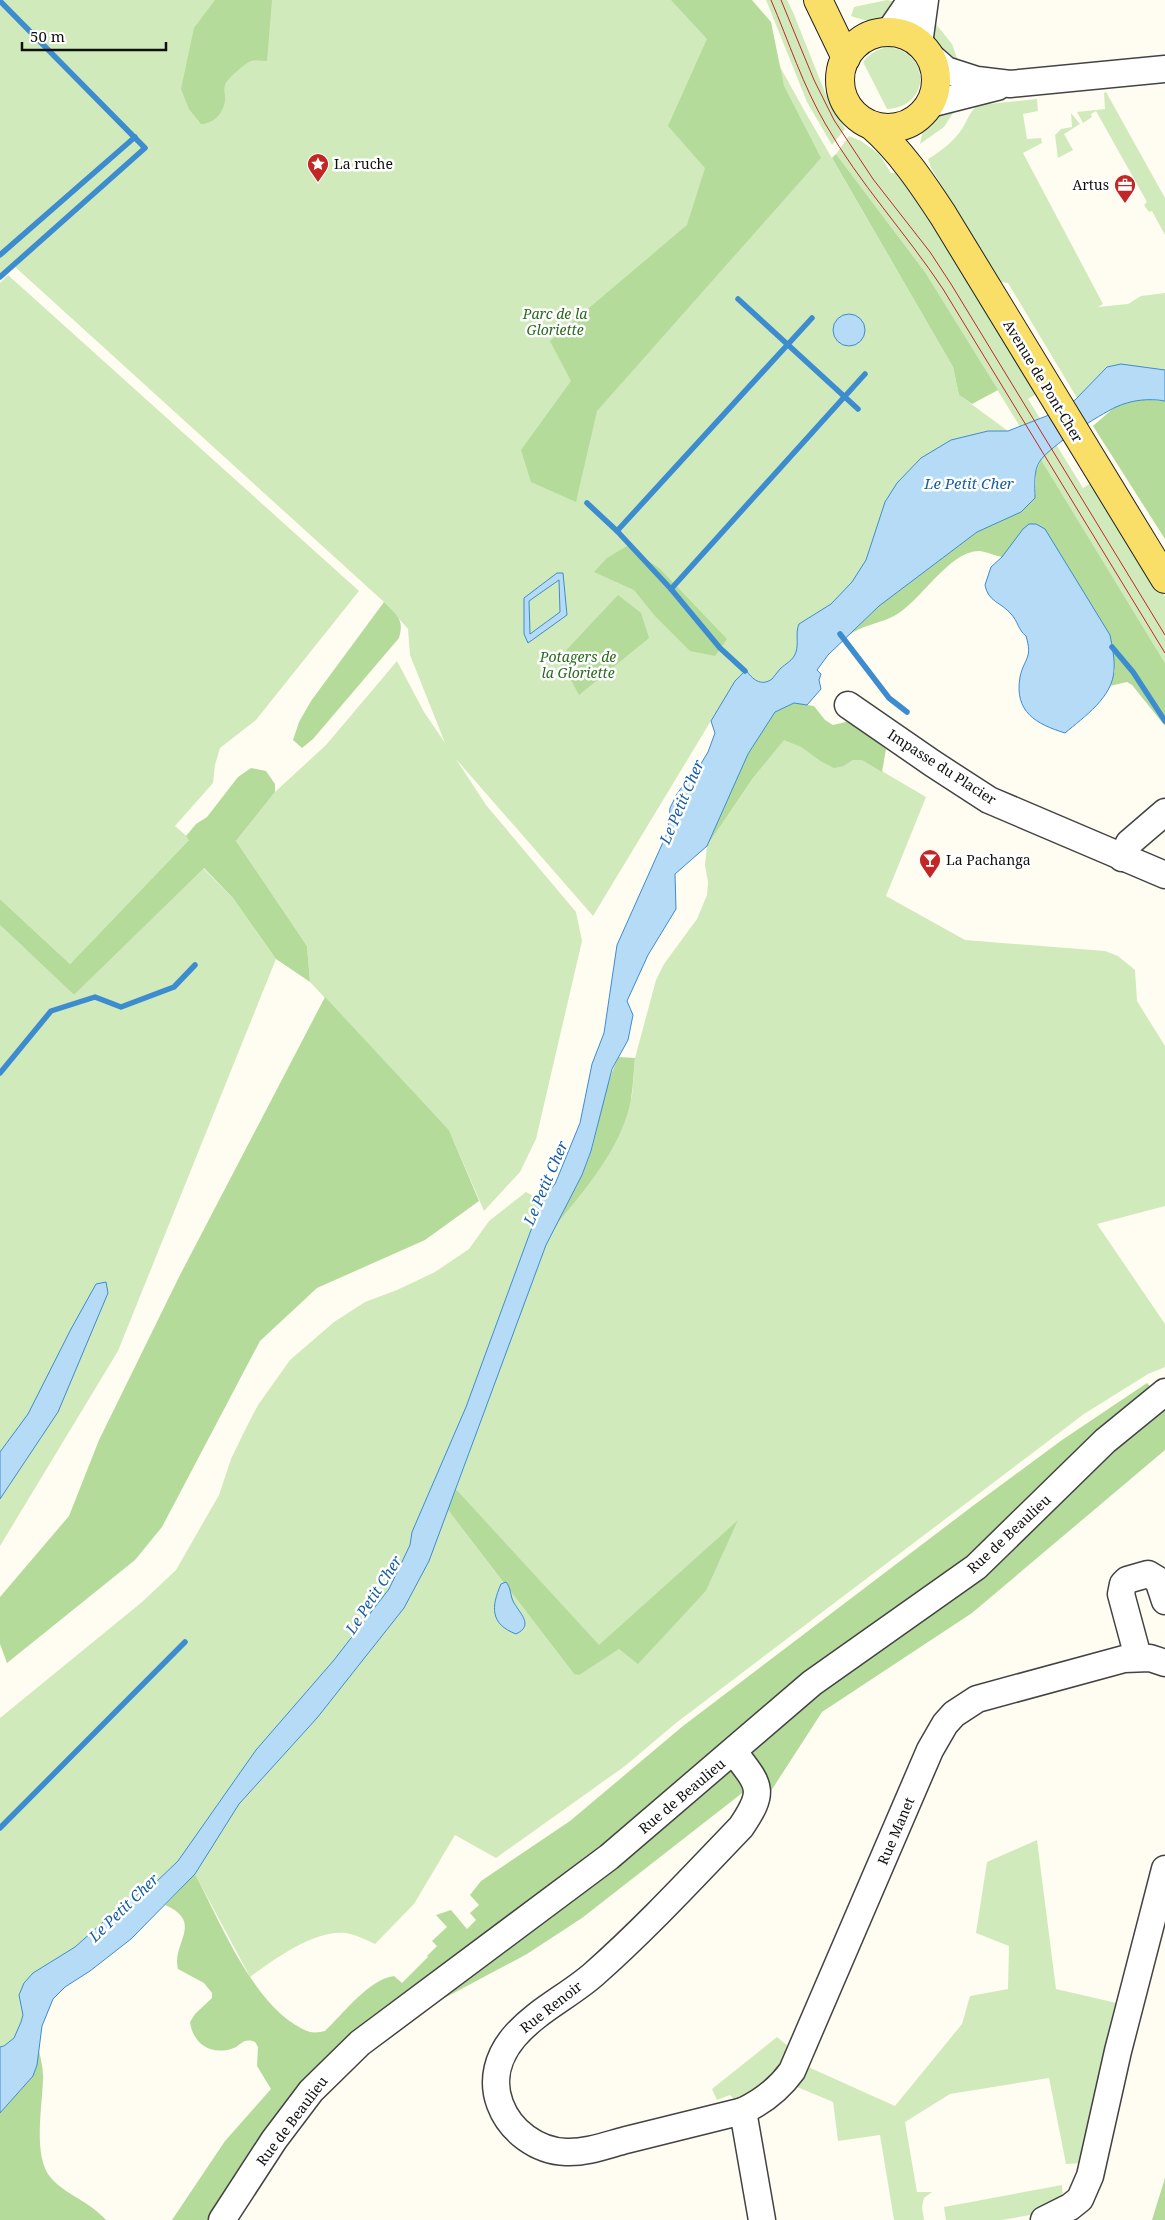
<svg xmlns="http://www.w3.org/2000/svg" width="1165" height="2220" viewBox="0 0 1165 2220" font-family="'Noto Serif',serif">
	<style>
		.green { fill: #d1eabb }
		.forest { fill: #b4db9a }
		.water { fill: #b6dbf7; stroke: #3c8ccf; fill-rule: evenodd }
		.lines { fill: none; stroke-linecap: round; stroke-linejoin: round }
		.stream { stroke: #3c8ccf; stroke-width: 5.5 }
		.minor-casing { stroke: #434343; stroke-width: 29 }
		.major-casing { stroke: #212121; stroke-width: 30 }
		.minor { stroke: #fff; stroke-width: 26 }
		.major { stroke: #f9de68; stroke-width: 28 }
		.tram { stroke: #c22725; stroke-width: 1 }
		.labels { text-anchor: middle; stroke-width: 5; stroke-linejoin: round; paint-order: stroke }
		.poi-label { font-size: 14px; fill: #101010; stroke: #fff; text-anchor: start }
		.park-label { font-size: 14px; font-style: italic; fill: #2a691e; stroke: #fff }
		.street-label { font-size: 14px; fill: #101010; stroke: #fff }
		.water-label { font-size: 15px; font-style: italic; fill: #165ea4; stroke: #fff }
	</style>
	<rect width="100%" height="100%" fill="#fffdf2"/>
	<!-- green -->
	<g class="green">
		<path d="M0,0H743L804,110L953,367L959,395L1008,431H988L885,502L866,560L852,582L831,604L799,624C795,633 799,643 796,652C793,661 786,663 780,669C777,672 775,676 772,679C761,687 752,679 746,670L735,681L593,916L456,759L486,805L576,912L582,941L536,1139L520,1172L484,1211L449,1130L310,982L307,946L236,841L275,792L326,745L397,661L424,712L445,743L410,655L408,629L384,602L13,265L0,279V5L79,82L0,3Z"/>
		<path d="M766,0H787L793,12L826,95L845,129L832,145L807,102Z"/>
		<path d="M887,0L905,4C883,19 877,26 851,16L854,7Z"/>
		<path d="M935,23L952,44L962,72L932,42Z"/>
		<path d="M889,47C932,54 930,107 887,109L863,62C870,53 877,49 889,47Z"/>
		<path d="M1106,92L1165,198V235L1152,211L1149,212L1144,205L1147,202L1096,111L1091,114L1092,117L1083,123L1077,112L1105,109L1104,93Z"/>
		<path d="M1037,99L1038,111L1023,114L1027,139L1041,138L1042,143L1023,153L1103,304L1098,307L1128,304L1141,296L1165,293V370L1107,367L1077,398L1008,283L1000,282L993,272L931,168L928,159C940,152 954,141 962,129C967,121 970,111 978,105Z"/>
		<path d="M955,110L944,127L920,144C923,128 927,121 939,111Z"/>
		<path d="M1071,113L1080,124L1064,134L1073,150L1058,158L1055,135L1061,129L1072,127Z"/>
		<path d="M849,136L861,141L879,154L891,173H903L1036,389L1034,391L1036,394L1028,399L1083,488L1094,481L1165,597V663L925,272L836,154Z"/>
		<path d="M8,275L359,591L256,720L220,748L215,765L213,783L175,826L190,839L70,964L0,899V283Z"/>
		<path d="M784,739L801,747L820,761L844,766L853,760H863L926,797L886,896L965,940L1105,951L1118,956L1135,970L1137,1001L1165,1046V1206L1097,1224L1165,1324V1367L1148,1374L1084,1414L676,1723L625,1766L496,1858L455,1835L414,1904L375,1944C365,1939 356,1935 346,1933C315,1929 273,1960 250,1977L195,1874L239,1804L317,1718L404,1608L429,1561L448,1510L574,1674L619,1649L638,1663L706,1591L737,1521L599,1646L456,1489L546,1245L554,1228L584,1190L632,1096L635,1058L656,980L664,964L697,919L707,895L708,882L705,865L707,846L753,778Z"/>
		<path d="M203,868L233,898L276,959L118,1351L0,1546V925L74,995Z"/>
		<path d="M526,1192L542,1200L466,1407L412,1532L410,1545L389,1589L334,1660L256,1750L178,1861L154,1884L127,1901L75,1947L33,1973L19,1995C20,2001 23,2009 23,2015C22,2027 12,2046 0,2047V1718L142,1602L176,1570L219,1495L231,1459L245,1430L258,1405L290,1360L334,1322L365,1302L397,1290L435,1272L469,1249L489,1221Z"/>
		<path d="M1037,1840L1056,1989L1121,2004L1081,2163L1066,2164L1049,2078L950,2094L905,2122L917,2192H932L924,2198L922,2207L924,2220H894L880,2135L838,2141L833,2102L797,2087L806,2066L895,2106L962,2024L970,1996L1008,1989L1009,1946L976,1933L987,1862Z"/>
		<path d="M777,2037L788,2046C780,2074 760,2089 734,2099L730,2095L717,2100L712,2089Z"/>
		<path d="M1062,2185L1063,2201L1041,2213L1002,2220H946L944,2207Z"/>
	</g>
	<!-- forest -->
	<g class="forest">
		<path d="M215,0H272L267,61C262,61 255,60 251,61C245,63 226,80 225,85C223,91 226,96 225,101C223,114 213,124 201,124L189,109L181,89L194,28Z"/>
		<path d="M671,0H752L771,22L784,86L821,158L597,411L576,502L531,482L521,450L571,381L550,341L687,225L705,168L668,126L707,39Z"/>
		<path d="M836,154L925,272L998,390L972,404L959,395L953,367L832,158Z"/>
		<path d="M1140,399L1165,401V539L1093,426L1116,406Z"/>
		<path d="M1041,460L1165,663V726L1132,685L1127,682L1110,686L1115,671L1110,635L1011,547L1002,557C995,556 988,552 980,551C949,550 921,602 894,616C876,625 863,624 845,638L879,606L977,532L1021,512L1035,498L1036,471Z"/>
		<path d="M627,546L660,569L727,639L715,656L690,651L655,616L634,590L594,572L607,558Z"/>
		<path d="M618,595L641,613L649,638L579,695L559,658Z"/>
		<path d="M384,602C396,615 405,619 399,638L313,739L302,748L293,740L299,722L311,701Z"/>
		<path d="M794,703L814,706L825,720L833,725L850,721L886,749L882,772L862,760H853L844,766L834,768L820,761L801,747L784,740L753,778L707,846L748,754L775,712Z"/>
		<path d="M251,768L266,771L275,784V792L236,841L307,946L310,982L276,959L233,898L204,868L74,995L0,925V899L70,964L189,840L186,836L196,824L207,817L238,777Z"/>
		<path d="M325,997L449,1130L479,1201L425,1240L317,1288L260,1341L162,1527L135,1560L7,1663L0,1644V1597L69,1516L99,1440L179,1277Z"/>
		<path d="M619,1057L635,1058C633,1078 633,1097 627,1115C614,1157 581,1194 554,1228C567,1203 582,1179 591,1152C600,1123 605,1082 619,1057Z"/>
		<path d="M1147,1383L1159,1396L1165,1392V1450L972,1613L822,1712L769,1794L755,1783L582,1918L527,1954L360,2043L222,2220H172L225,2141L271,2089L257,2066L258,2047L255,2042C242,2037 241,2047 231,2049C209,2055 193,2043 190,2022L195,2014L212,1998V1993L204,1983L178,1969C171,1944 205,1922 165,1905L195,1874C221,1923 256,2013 310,2032C315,2033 321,2032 325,2031C343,2014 369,1979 394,1976L402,1983L428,1957L427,1956L437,1946L432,1941L447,1927L436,1915L451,1910L467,1929L476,1920L470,1913L479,1905L470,1895L481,1881L570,1821L683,1726L974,1505L1062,1440Z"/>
		<path d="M456,1489L599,1645L738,1520L706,1591L638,1664L619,1649L579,1675L574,1674L448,1510Z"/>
		<path d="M38,2046C40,2056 43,2066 43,2076C43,2104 32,2156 51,2178C66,2195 89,2201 106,2220H0V2113L33,2076L37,2065Z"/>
		<path d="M1165,2178V2220H1152Z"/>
	</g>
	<!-- water -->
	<g class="water">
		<circle cx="849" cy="330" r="16"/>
		<path d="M1121,364L1165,370V401C1149,398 1131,400 1116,407C1099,415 1050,446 1040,461C1033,471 1035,486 1035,498L1021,512L977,532L879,606L828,655L817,670L821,674L819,680L821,689L807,705L794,703L775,712L748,754L707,846L675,874L676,909L648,955L627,1001L633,1015L628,1040L612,1069L591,1151L582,1175L546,1245L429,1561L404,1608L317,1718L239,1804L195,1874L131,1939L90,1971L65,1987L53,1999L42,2026L37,2065L33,2076L0,2113V2047L4,2046L14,2038L21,2022L23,2015L19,1995L24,1983L33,1973L75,1947L127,1901L154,1884L178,1861L256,1750L334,1660L389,1589L410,1545L412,1532L466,1407L542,1200L555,1184L580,1123L592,1064L604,1033L617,945L668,831L670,808L677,794L689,777L699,767L708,752L715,733L711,721L735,681L746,670C752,679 761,687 772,679C775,676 777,672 780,669C786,663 793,661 796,652C799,643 795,633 799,624L831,604L852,582L866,560L885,502L897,483L921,458L951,440L988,431H1008L1049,415L1075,400L1107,367Z"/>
		<path d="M1029,524H1036L1045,529L1110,635C1112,646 1115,659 1114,670C1113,697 1084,717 1065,733C1036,724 1014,712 1020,677C1024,658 1033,659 1026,636C1018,630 1018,621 1011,614C1001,602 988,602 985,585L991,567L1002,557L1023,529Z"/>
		<path d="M557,573H563L567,615L528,643L524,634V598ZM559,580L560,612L530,634L529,601Z"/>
		<path d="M106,1282L108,1293L58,1412L0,1499V1452L28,1414L71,1329L96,1284Z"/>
		<path d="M506,1582C511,1588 510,1594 513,1601C519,1613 535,1625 516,1634C490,1624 491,1607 501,1584Z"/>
	</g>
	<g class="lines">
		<!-- stream -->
		<g class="stream">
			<path d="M0,1L145,148L0,277"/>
			<path d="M0,255L135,137"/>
			<path d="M738,299L858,409"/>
			<path d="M587,503L617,531L671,589L720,648L745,671"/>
			<path d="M617,531L812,318"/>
			<path d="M671,589L865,374"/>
			<path d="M840,634L889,698L907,712"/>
			<path d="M1112,647L1133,672L1165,721"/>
			<path d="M0,1073L51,1011L95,997L121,1007L174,987L195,965"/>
			<path d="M0,1828L185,1642"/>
		</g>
		<!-- minor casing -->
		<g class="minor-casing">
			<g id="minor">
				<path d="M889,32L911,0"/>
				<path d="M919,44L925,0"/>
				<path d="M929,55L946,70L977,80L1010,84L1165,69"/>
				<path d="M930,104L997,87"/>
				<path d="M848,705L932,763L989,800L1165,875"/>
				<path d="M1122,858L1129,843L1165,812"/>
				<path d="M1138,1657L1121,1594L1123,1584L1127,1580L1148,1574L1158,1580L1165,1601"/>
				<path d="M734,1752C760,1786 766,1790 741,1827C693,1877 646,1928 594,1974C569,1996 536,2011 514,2037C498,2056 491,2080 500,2104C510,2131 537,2151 566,2152C586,2153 607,2145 626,2140C665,2130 704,2121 743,2111L762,2220"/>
				<path d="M743,2111C764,2101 779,2089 792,2071L930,1750L945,1724L954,1714L977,1699L1124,1659L1150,1658L1165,1663"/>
				<path d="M222,2220L274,2140L311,2091L360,2043L609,1857L812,1683L976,1567L1105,1441L1165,1392"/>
				<path d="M1044,2220L1070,2207L1080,2199L1090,2176L1118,2051L1165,1869"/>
			</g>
		</g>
		<!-- major casing -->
		<g class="major-casing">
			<g id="major">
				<path d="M818,0L846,58"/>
				<circle cx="888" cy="80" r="48"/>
				<path d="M871,125C900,150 922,183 943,215L1165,579"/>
			</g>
		</g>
		<!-- minor -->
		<use href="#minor" class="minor"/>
		<!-- major -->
		<use href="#major" class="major"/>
		<!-- tram -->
		<g class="tram">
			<path d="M771,0C789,42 803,86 826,125C859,183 906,233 943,289L1165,653"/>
			<path d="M781,0L814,80L834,120L873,179L930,252L951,284L1165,635"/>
		</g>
	</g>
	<!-- icons -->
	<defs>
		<g id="sight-pin" transform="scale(1.125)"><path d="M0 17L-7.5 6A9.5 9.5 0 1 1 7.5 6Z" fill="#c22725" stroke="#fff"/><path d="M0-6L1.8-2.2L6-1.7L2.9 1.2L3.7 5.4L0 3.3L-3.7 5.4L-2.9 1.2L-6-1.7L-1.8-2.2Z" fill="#fff"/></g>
		<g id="office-pin" transform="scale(1.125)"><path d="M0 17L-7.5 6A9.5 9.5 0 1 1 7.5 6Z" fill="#c22725" stroke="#fff"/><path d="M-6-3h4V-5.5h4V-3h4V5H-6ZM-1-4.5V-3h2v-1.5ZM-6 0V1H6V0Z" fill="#fff"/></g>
		<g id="bar-pin" transform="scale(1.125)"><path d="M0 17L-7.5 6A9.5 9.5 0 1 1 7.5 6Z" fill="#c22725" stroke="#fff"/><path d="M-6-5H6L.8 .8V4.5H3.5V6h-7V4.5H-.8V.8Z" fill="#fff"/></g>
	</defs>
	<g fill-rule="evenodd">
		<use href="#sight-pin" x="318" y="164"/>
		<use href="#office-pin" x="1125" y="185"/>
		<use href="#bar-pin" x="930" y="860"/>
	</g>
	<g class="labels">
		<!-- poi labels -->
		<g class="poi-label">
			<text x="334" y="169">La ruche</text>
			<text x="1109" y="190" text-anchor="end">Artus</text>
			<text x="946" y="865">La Pachanga</text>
		</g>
		<!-- park labels -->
		<g class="park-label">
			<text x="555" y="319">Parc de la<tspan x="555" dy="16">Gloriette</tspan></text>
			<text x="578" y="662">Potagers de<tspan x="578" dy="16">la Gloriette</tspan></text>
		</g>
		<!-- street labels -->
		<g class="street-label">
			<text transform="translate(1043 381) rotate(59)" y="5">Avenue de Pont-Cher</text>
			<text transform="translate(942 767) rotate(33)" y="5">Impasse du Placier</text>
			<text transform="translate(1009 1534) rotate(-43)" y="5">Rue de Beaulieu</text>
			<text transform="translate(682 1796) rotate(-40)" y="5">Rue de Beaulieu</text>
			<text transform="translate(896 1831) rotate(-67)" y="5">Rue Manet</text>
			<text transform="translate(551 2007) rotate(-38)" y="5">Rue Renoir</text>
			<text transform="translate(292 2121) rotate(-53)" y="5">Rue de Beaulieu</text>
		</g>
		<!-- water labels -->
		<g class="water-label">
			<text x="969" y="489">Le Petit Cher</text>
			<text transform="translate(682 802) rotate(-67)" y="5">Le Petit Cher</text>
			<text transform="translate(546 1183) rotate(-67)" y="5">Le Petit Cher</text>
			<text transform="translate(374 1595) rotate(-57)" y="5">Le Petit Cher</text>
			<text transform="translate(124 1908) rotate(-44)" y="5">Le Petit Cher</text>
		</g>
	</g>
	<!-- scale -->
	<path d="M22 42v8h144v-8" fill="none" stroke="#101010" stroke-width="2.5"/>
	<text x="30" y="42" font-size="15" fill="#101010" stroke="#ffffff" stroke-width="4" paint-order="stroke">50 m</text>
</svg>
